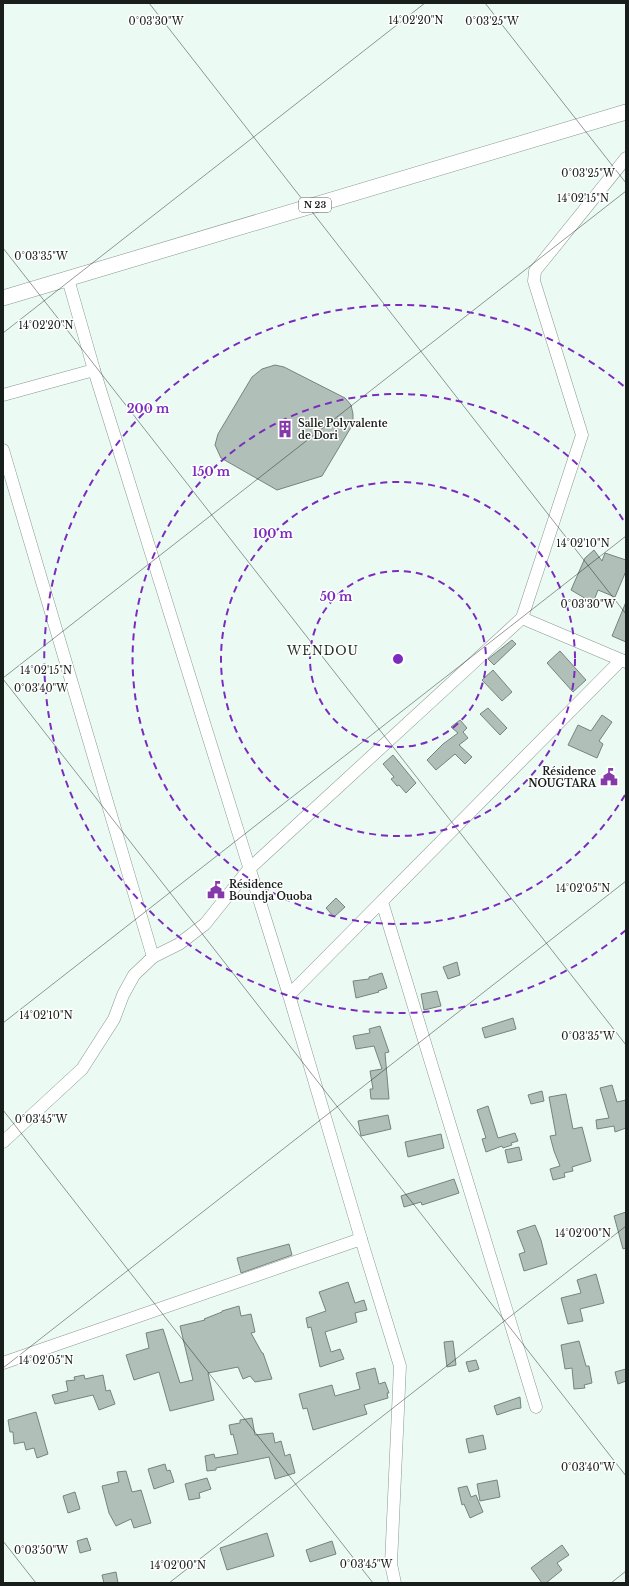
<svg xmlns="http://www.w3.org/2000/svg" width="629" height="1586" viewBox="0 0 629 1586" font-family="'Libre Baskerville',serif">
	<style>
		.building { fill: #b0bfb7; stroke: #76847c }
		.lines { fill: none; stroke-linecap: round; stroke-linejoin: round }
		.minor-casing { stroke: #8a9891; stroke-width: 13 }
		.major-casing { stroke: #8a9891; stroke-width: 16 }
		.minor { stroke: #fff; stroke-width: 12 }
		.major { stroke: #fff; stroke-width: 15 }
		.ticks { fill: none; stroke: #181e1b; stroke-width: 1; stroke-opacity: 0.45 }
		.ring { fill: none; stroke: #7b2cbf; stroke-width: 2; stroke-dasharray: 7 5 }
		.labels { text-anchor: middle; stroke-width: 3; stroke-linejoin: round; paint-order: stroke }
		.shield { fill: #fff; stroke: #5d625f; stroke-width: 1 }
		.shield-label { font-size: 9px; font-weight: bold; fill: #181e1b }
		.poi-label { font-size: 10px; font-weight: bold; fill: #181e1b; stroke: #fff; text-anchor: start }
		.quarter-label { font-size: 12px; letter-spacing: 1px; fill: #25312b; stroke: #fff }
		.ticks-label { font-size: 10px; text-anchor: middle; fill: #181e1b; stroke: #fff; stroke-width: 3; stroke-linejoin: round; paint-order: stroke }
		.centre { fill: #7b2cbf; stroke: #fff; stroke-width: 2 }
		.ring-label { font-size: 12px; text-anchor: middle; font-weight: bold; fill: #7b2cbf; stroke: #fff; stroke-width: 3; stroke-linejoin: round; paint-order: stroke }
	</style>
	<rect width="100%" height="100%" fill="#ebfbf3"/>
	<!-- building -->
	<g class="building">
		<path d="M275,365L284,367L345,398L351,405L353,414V424L322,476L277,490L221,458L215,445L218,434L252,377L262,369Z"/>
		<path d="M594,550L602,561L605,553L626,560V571L615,597L598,590L593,603L571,590L585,558Z"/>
		<path d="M626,602V642L612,636Z"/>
		<path d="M512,640L516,644L494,665L488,659Z"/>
		<path d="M560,651L586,680L573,692L547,663Z"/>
		<path d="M493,670L512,692L502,701L482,680Z"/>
		<path d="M488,708L507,728L500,735L480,714Z"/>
		<path d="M602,715L612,722L599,741L603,744L597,758L568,745L578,725L591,731Z"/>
		<path d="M460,720L467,728L463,732L468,738L459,745L472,757L465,764L455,754L436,770L427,760L443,744L458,733L451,727Z"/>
		<path d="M393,755L416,783L406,793L399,785L397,786L391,779L394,777L383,764Z"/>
		<path d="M336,898L345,907L334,917L326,908Z"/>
		<path d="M457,962L460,975L448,979L443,967Z"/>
		<path d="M382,973L387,988L378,991L379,992L356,998L353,981L369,979V977Z"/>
		<path d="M437,991L441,1006L424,1010L421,994Z"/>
		<path d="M513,1018L516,1029L485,1038L482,1028Z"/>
		<path d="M380,1026L389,1052L385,1053L389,1099H371L370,1089H373L370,1071L382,1069L374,1046L356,1049L353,1036L370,1033L369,1029Z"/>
		<path d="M612,1085L617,1102L626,1100V1128L615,1132L614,1126L597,1129L596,1120L609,1118L600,1088Z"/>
		<path d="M542,1091L544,1101L531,1104L528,1095Z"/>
		<path d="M566,1094L573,1129L582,1127L591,1161L572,1167L573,1171L564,1173L565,1177L553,1180L550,1169L560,1166L554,1151L550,1136L556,1135L549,1097Z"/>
		<path d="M488,1106L498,1138L515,1133L518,1141L511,1143L512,1145L503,1148L502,1146L486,1152L482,1139L486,1138L477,1110Z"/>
		<path d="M388,1115L391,1129L361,1136L358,1121Z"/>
		<path d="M441,1134L444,1148L408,1157L405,1142Z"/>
		<path d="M519,1147L522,1160L508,1163L505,1150Z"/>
		<path d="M454,1179L459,1193L422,1205L421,1202L404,1207L401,1196Z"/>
		<path d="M626,1212V1248L623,1249L614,1216Z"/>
		<path d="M535,1225L541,1240L547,1264L524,1271L519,1254L525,1252L517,1231Z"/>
		<path d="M289,1244L292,1255L241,1273L237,1258Z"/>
		<path d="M596,1274L604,1303L580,1309L583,1321L568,1324L561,1298L581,1293L577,1280Z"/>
		<path d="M348,1282L355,1303L364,1300L367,1310L355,1313L357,1322L325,1332L331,1352L340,1349L344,1359L320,1367L311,1327L308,1328L306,1318L326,1311L319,1292Z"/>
		<path d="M239,1306L241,1316L251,1314L255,1332L251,1333L262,1353H263L272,1379L255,1382L250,1376L243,1379L238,1367L208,1373L214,1400L170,1411L159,1372L134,1380L126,1355L149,1348L146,1333L163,1329L180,1383L193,1380L180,1326L205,1320L204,1319L222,1312V1311Z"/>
		<path d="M453,1341L456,1365L447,1367L444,1342Z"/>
		<path d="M579,1341L586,1366H589L592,1383L584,1385L585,1388L574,1389L572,1368L565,1369L561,1345Z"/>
		<path d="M476,1360L479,1369L469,1372L466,1362Z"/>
		<path d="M375,1368L379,1384L385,1382L389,1393H387L388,1398L364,1405L367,1414L313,1430L307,1408L303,1409L299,1394L332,1385L335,1396L360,1389L356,1373Z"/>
		<path d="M626,1369V1381L618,1384L615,1372Z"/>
		<path d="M84,1375L85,1379L103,1375L106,1391L110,1390L115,1404L99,1410L93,1395L55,1404L52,1395L68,1391L66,1381L75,1380L74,1377Z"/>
		<path d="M520,1397L521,1408L515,1409L497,1415L494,1406Z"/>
		<path d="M36,1412L48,1454L37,1458L34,1448L26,1450L24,1442L14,1444L13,1432H10L8,1420Z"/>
		<path d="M252,1418L255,1435L273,1433L275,1443L281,1441L285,1456L290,1454L295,1473L275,1479L269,1457L216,1468V1470L207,1471L205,1456L214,1454L215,1458L238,1454L233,1434L231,1435L229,1425L240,1423V1420Z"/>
		<path d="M483,1435L486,1449L469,1453L466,1439Z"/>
		<path d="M165,1464L167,1471L170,1470L174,1482L154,1489L148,1469Z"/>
		<path d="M126,1471L132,1492L141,1490L151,1523L134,1528L131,1519L116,1526L109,1513L102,1486L119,1482L117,1472Z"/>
		<path d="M207,1478L211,1489L199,1493L200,1498L189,1500L185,1484Z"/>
		<path d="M497,1480L500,1497L480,1501L477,1484Z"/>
		<path d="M467,1486L471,1497L476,1495L483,1512L470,1518L464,1504L462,1505L458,1488Z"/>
		<path d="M75,1492L80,1509L68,1513L63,1496Z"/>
		<path d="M267,1533L274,1556L227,1570L220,1548Z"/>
		<path d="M87,1538L91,1550L80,1553L77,1541Z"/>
		<path d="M332,1541L336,1554L310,1562L306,1550Z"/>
		<path d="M562,1545L569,1555L557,1563L562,1570L546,1583H542L531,1568Z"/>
		<path d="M116,1572L118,1583H104L102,1575Z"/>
	</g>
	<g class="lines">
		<!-- minor casing -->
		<g class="minor-casing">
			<g id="minor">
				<path d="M68,279L94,370L289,995L361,1239L400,1366L391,1564L395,1583"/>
				<path d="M3,395L94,370"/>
				<path d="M3,450L153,957"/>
				<path d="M522,618L626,662"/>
				<path d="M382,902L536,1407"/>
				<path d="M289,995L621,660"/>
				<path d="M3,1142L82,1069L114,1019L123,995L134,975L153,957L179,944L205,924L249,869L522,618L582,435L534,281L535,271L626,158"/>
				<path d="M3,1363L361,1239"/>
			</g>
		</g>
		<!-- major casing -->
		<g class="major-casing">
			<path id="major" d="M3,298L626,112"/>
		</g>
		<!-- minor -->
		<use href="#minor" class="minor"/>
		<!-- major -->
		<use href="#major" class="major"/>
	</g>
	<!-- ticks -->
	<path class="ticks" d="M149,3L626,614M485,3L626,183M3,248L626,1045M3,333L425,3M3,678L626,191M3,679L626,1476M3,1023L626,536M3,1110L373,1583M3,1368L626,881M3,1541L36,1583M169,1583L626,1226M611,1583L626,1571"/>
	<!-- distance rings -->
	<g class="ring">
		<circle cx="398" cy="659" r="88"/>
		<circle cx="398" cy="659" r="177"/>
		<path d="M625 795A265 265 0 1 1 625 523"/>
		<path d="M626 930A354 354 0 1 1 626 388"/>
	</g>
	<!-- icons -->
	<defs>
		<g id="building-bare" transform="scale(1.38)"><path d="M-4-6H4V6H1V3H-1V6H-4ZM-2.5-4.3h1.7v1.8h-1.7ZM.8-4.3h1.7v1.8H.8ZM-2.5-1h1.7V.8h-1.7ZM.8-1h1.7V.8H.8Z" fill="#8639a9" stroke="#fff" stroke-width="2.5" paint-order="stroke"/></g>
		<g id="civic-bare" transform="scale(1.38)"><path d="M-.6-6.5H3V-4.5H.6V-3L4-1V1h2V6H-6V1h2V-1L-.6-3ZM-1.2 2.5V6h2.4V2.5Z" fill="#8639a9" stroke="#fff" stroke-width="2.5" paint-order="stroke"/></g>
	</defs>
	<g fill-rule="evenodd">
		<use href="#building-bare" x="285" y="429"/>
		<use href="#civic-bare" x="609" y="777"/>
		<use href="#civic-bare" x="216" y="890"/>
	</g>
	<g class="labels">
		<!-- shield labels -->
		<rect class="shield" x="299" y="198" width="32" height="14" rx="3"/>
		<g class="shield-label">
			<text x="315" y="208">N 23</text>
		</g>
		<!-- poi labels -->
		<g class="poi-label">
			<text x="298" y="427">Salle Polyvalente<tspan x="298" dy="12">de Dori</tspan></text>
			<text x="596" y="775" text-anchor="end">Résidence<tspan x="596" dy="12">NOUGTARA</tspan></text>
			<text x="229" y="888">Résidence<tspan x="229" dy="12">Boundja Ouoba</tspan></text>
		</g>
		<!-- quarter labels -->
		<g class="quarter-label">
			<text x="323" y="655">WENDOU</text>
		</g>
	</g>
	<g class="ticks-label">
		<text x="416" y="24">14°02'20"N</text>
		<text x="492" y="25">0°03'25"W</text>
		<text x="156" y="25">0°03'30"W</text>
		<text x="588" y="177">0°03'25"W</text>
		<text x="583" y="202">14°02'15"N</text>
		<text x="41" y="260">0°03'35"W</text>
		<text x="46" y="329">14°02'20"N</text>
		<text x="583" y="547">14°02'10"N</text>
		<text x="588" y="608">0°03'30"W</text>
		<text x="46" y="674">14°02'15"N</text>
		<text x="41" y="692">0°03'40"W</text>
		<text x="583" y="892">14°02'05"N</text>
		<text x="46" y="1019">14°02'10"N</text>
		<text x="588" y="1040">0°03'35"W</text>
		<text x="41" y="1123">0°03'45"W</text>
		<text x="583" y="1237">14°02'00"N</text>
		<text x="46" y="1364">14°02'05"N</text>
		<text x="588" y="1471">0°03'40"W</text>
		<text x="41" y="1554">0°03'50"W</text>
		<text x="366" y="1568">0°03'45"W</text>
		<text x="178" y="1569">14°02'00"N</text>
	</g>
	<circle cx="398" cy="659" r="6" class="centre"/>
	<g class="ring-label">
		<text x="148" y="413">200 m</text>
		<text x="211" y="476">150 m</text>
		<text x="273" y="538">100 m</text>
		<text x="336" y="601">50 m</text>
	</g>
	<!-- border -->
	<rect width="629" height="1586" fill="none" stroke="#181e1b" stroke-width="8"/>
</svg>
